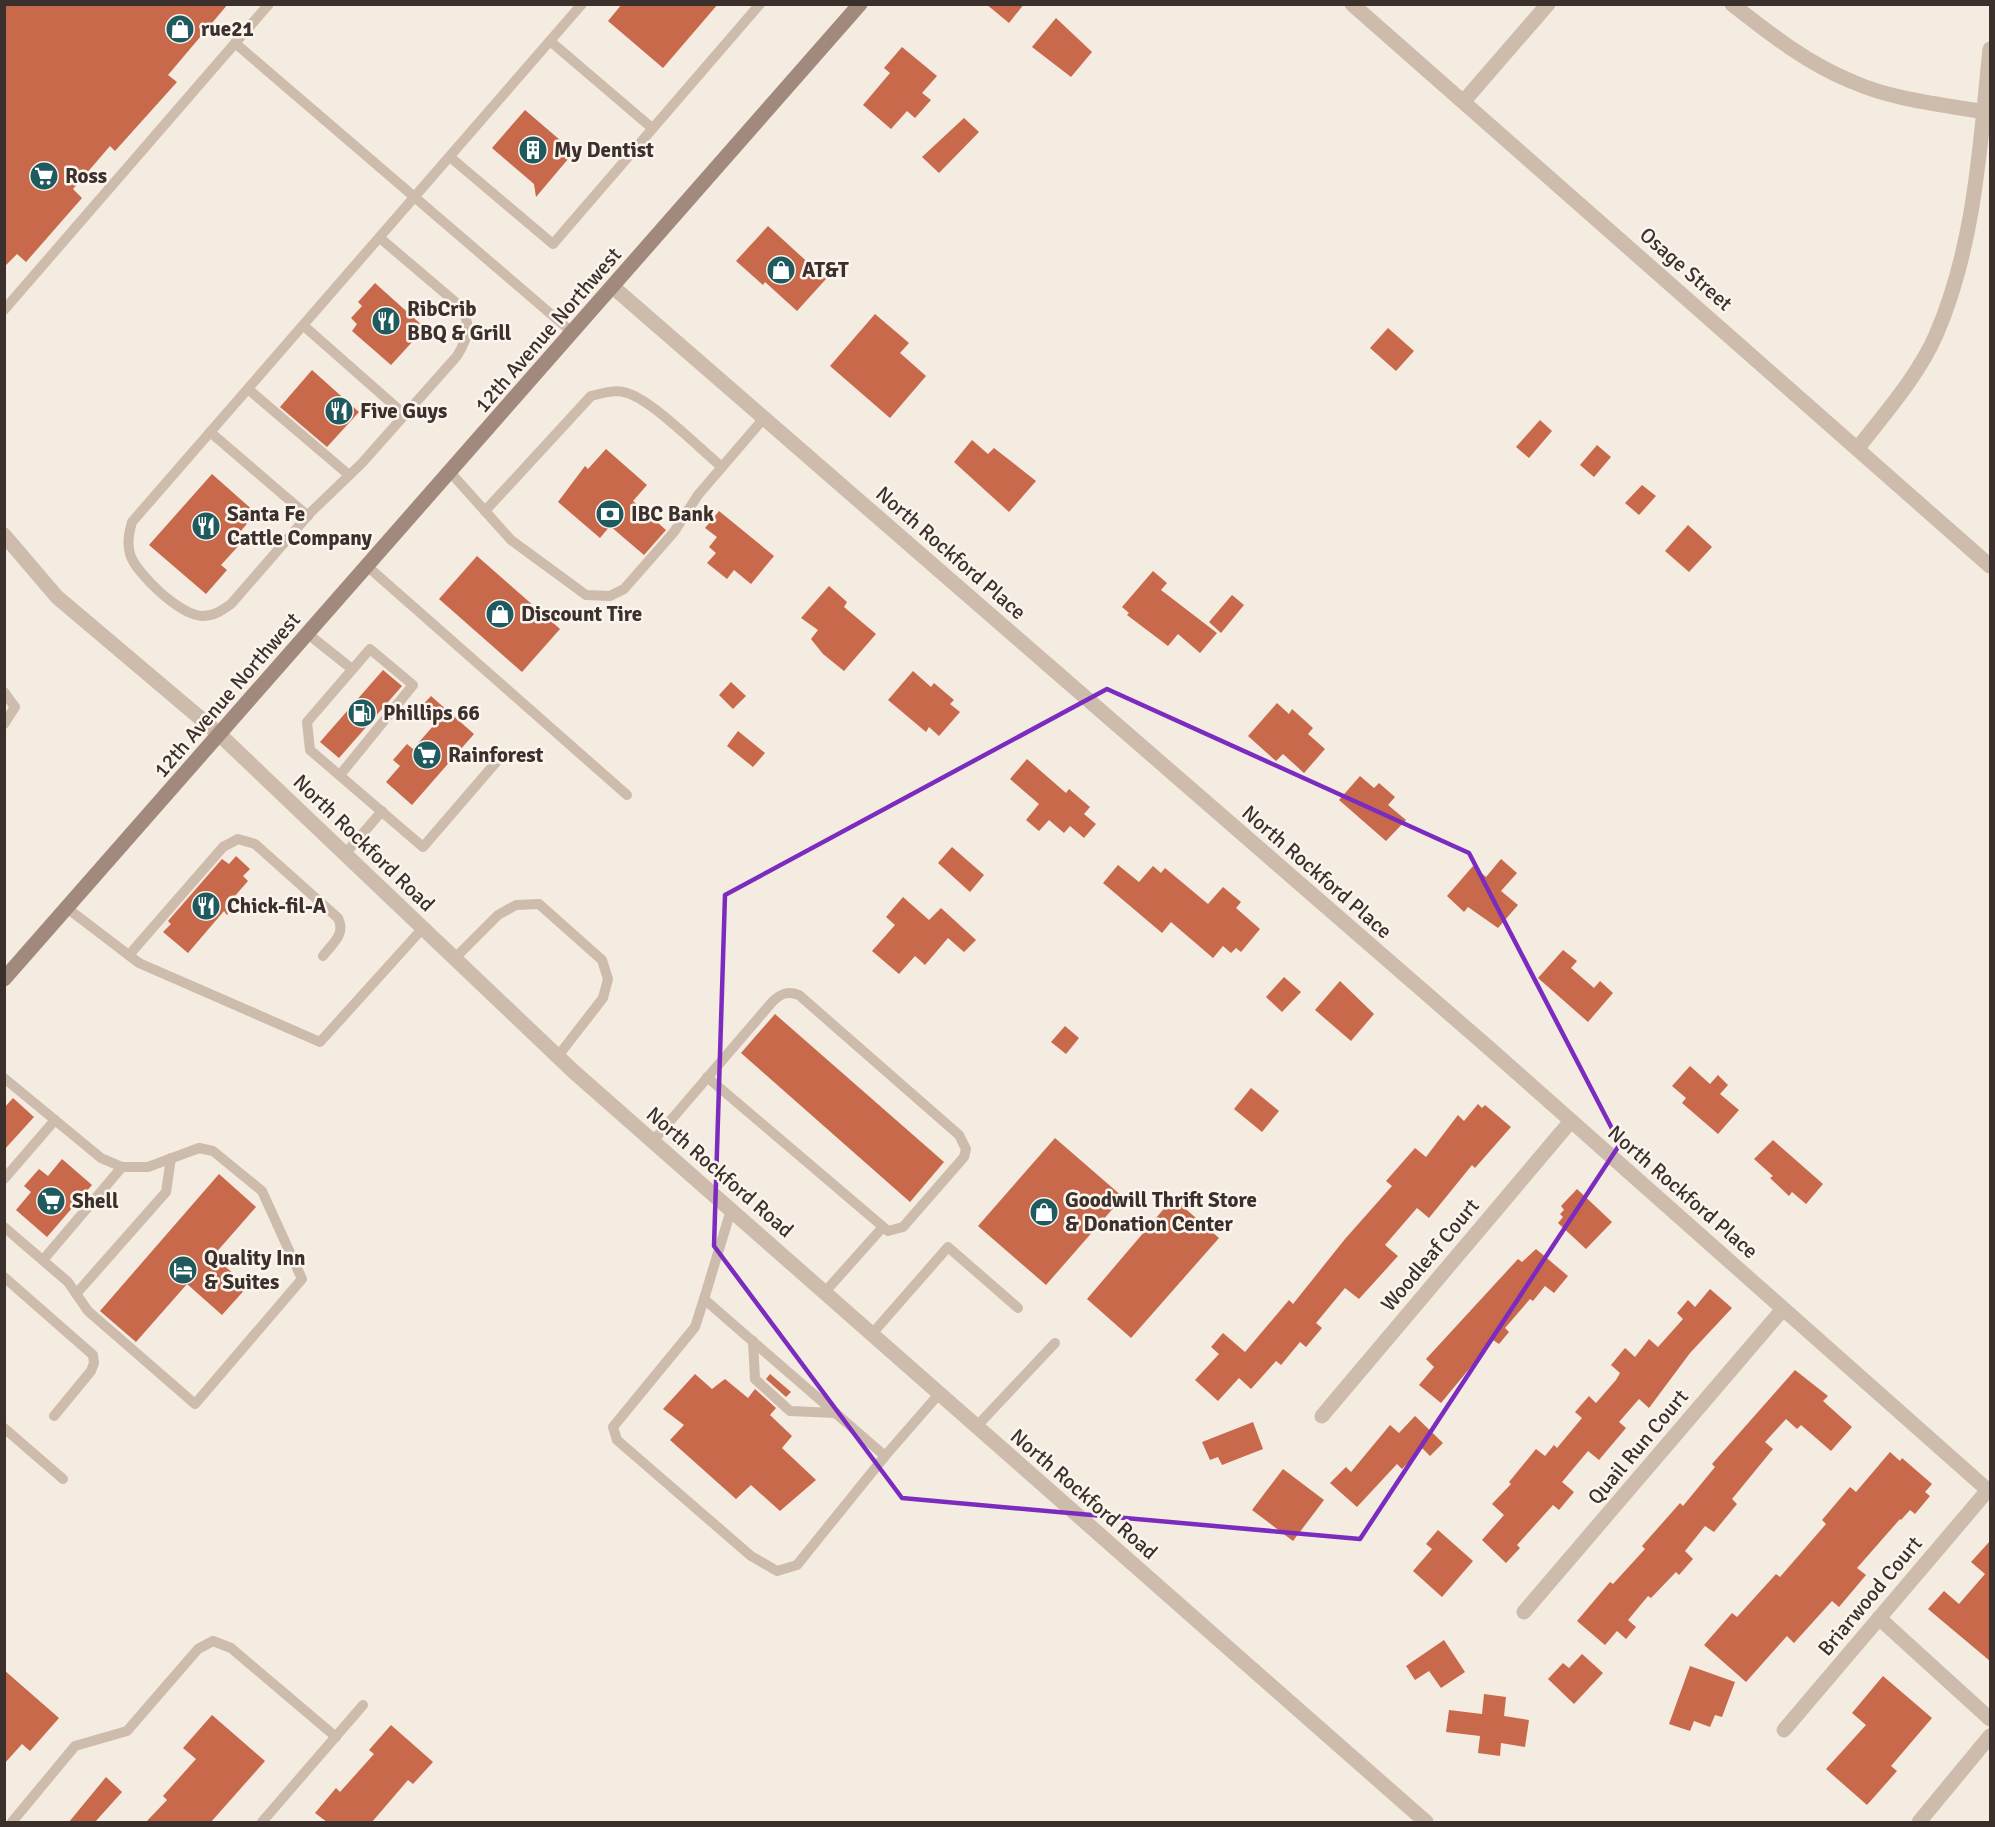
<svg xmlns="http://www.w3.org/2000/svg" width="1995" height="1827" viewBox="0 0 1995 1827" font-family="Signika,sans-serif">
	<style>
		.building { fill: #c8694b }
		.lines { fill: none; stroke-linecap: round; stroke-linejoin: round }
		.service { stroke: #cdbbac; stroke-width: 10 }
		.minor { stroke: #cdbbac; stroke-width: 15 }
		.tertiary { stroke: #cdbbac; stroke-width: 15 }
		.secondary { stroke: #a18a7d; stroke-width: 15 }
		.marked { fill: none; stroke: #7b2cbf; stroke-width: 4.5; stroke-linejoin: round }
		.labels { text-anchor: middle; stroke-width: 5; stroke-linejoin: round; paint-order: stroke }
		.poi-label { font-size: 21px; font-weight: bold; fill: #3b302b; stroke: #fbf5ee; text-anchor: start }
		.street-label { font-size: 21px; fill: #3b302b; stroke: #fbf5ee }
	</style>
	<rect width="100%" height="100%" fill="#f4ebe1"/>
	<!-- building -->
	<g class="building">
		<path d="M4,4H228L168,75L177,82L115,151L110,146L73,189L82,198L26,262L17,254L4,267Z"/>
		<path d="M622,4H718L663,68L608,21Z"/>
		<path d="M986,4H1024L1009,23Z"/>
		<path d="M1056,18L1092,52L1071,77L1032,47Z"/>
		<path d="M902,47L937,76L922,93L931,100L915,118L907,111L891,129L863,105L890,73L884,68Z"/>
		<path d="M525,110L574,152L536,197L534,184L492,148Z"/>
		<path d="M964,118L979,132L939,173L922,157Z"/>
		<path d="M768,226L826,279L797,311L765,282L763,285L736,261Z"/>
		<path d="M375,283L425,328L391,365L352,331L357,324L351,318L362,306L358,302Z"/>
		<path d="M875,314L909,343L900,353L926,376L890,418L830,366Z"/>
		<path d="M1388,328L1414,351L1396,371L1370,348Z"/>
		<path d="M312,370L359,412L327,447L280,407Z"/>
		<path d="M1540,420L1552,431L1529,458L1516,447Z"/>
		<path d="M972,440L988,454L994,448L1036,481L1009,512L954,462Z"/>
		<path d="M1597,445L1611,457L1594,477L1580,465Z"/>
		<path d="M606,449L647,485L633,501L666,530L644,555L610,526L600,538L558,502L585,466L588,469Z"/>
		<path d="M212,474L256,513L235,538L241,543L221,565L227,570L206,594L149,545Z"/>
		<path d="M1642,485L1656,496L1639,515L1625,503Z"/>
		<path d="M719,511L774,556L751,584L734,570L727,579L707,563L716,553L709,547L717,537L705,528Z"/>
		<path d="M1688,525L1712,547L1689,572L1665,551Z"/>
		<path d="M477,556L560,629L522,672L439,599Z"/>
		<path d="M1153,571L1167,583L1161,590L1217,633L1200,653L1178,634L1168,646L1127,615L1129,613L1122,607Z"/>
		<path d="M829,586L847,602L844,607L876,634L844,671L823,654L811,639L818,630L801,618Z"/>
		<path d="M1232,595L1244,605L1221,633L1209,622Z"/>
		<path d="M383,670L402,686L339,758L320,742Z"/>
		<path d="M913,671L931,687L934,683L954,700L950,704L960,712L939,736L929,727L926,732L888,700Z"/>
		<path d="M731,682L746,696L733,709L719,695Z"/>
		<path d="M431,696L474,734L412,805L386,782L400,766L393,760L407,744L413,749L434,725L418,710Z"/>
		<path d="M1277,703L1289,714L1292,709L1313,728L1308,734L1325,749L1304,773L1283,754L1276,761L1248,736Z"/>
		<path d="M738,731L765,753L753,767L727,746Z"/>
		<path d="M1027,759L1066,793L1069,789L1090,807L1084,814L1096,824L1084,838L1070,826L1064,833L1049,820L1039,831L1026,820L1039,804L1010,779Z"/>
		<path d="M1360,776L1374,788L1379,783L1395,797L1388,805L1406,820L1386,841L1339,800Z"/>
		<path d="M952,847L984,875L970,892L938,863Z"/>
		<path d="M236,856L250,869L243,876L248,881L234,897L238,901L227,915L224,911L188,953L163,932L171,924L168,921L222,859L229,864Z"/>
		<path d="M1501,859L1517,873L1501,891L1518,905L1498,928L1468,907L1464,912L1447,896L1473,866L1486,877Z"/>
		<path d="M1118,865L1139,882L1153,866L1161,873L1165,868L1208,904L1223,887L1241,902L1236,908L1260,929L1241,952L1236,948L1231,953L1223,946L1213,958L1171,922L1162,933L1103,883Z"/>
		<path d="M903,897L929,920L941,908L976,940L964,952L948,938L925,965L915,956L899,974L872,951L895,925L886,917Z"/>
		<path d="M1563,950L1577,961L1571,968L1594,988L1600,981L1613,993L1588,1022L1538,978Z"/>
		<path d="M1284,977L1301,992L1282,1012L1266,997Z"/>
		<path d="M1340,981L1374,1014L1351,1041L1315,1010Z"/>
		<path d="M775,1014L944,1162L910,1202L741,1053Z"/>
		<path d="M1065,1026L1079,1038L1066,1054L1051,1042Z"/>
		<path d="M1690,1066L1710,1084L1718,1075L1728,1085L1720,1094L1739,1110L1718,1134L1682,1103L1686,1098L1672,1086Z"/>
		<path d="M1251,1088L1279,1111L1262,1132L1234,1109Z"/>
		<path d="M13,1098L34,1117L4,1150V1108Z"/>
		<path d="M1478,1104L1482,1108L1485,1105L1511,1127L1475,1168L1472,1165L1429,1218L1417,1208L1385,1245L1398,1256L1359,1299L1345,1288L1316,1323L1322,1328L1306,1347L1300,1342L1281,1365L1276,1361L1251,1389L1239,1378L1218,1401L1195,1380L1219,1354L1211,1347L1223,1333L1245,1352L1289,1300L1293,1304L1345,1239L1392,1186L1386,1181L1415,1148L1426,1157L1458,1115L1464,1121Z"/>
		<path d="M1055,1138L1123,1197L1046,1285L978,1226Z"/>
		<path d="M1773,1140L1823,1184L1806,1204L1792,1192L1789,1196L1770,1178L1773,1176L1754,1159Z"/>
		<path d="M62,1159L92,1185L47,1237L16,1210L31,1192L24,1186L39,1169L48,1176Z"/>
		<path d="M219,1174L256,1207L213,1256L248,1286L222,1315L187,1284L136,1342L100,1311Z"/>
		<path d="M1577,1189L1612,1222L1586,1249L1558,1223L1563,1217L1560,1214L1564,1210L1561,1206Z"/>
		<path d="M1173,1198L1219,1238L1131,1338L1087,1299Z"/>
		<path d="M1536,1249L1568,1276L1554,1293L1545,1286L1533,1301L1530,1299L1505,1328L1509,1332L1499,1344L1493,1340L1441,1403L1419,1385L1434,1367L1426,1359L1518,1259L1522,1262Z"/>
		<path d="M1710,1289L1732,1308L1690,1353L1649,1408L1639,1399L1619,1422L1626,1428L1599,1460L1588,1451L1562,1482L1574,1492L1559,1510L1553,1505L1517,1545L1520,1548L1506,1563L1482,1540L1504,1515L1492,1504L1511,1484L1509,1482L1536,1449L1545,1456L1554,1445L1557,1448L1582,1418L1575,1412L1589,1396L1596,1403L1616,1380L1620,1373L1611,1365L1625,1348L1635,1357L1649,1339L1658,1347L1683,1319L1677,1313L1688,1300L1695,1307Z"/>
		<path d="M1795,1370L1828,1396L1823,1401L1852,1427L1831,1451L1801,1425L1797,1429L1786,1419L1765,1442L1773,1449L1732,1499L1737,1504L1714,1532L1705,1526L1685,1551L1693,1559L1679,1575L1676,1572L1651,1598L1648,1596L1628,1620L1636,1627L1626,1639L1617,1631L1605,1645L1577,1621L1610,1582L1613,1584L1645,1549L1642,1546L1680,1503L1683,1506L1715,1467L1712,1464Z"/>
		<path d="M695,1374L712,1389L725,1379L748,1398L755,1389L776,1408L770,1415L792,1436L782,1448L816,1480L780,1511L751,1485L736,1499L670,1440L684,1425L663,1409Z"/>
		<path d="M770,1374L791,1392L786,1397L766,1379Z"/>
		<path d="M1415,1416L1443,1443L1430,1456L1422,1448L1402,1469L1397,1464L1357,1507L1330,1483L1346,1467L1351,1472L1390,1425L1399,1433Z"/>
		<path d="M1253,1422L1263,1449L1222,1465L1218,1457L1210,1460L1202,1442Z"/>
		<path d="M1890,1452L1900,1461L1902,1458L1932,1484L1925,1492L1930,1496L1915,1514L1910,1510L1901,1520L1900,1519L1857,1568L1866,1575L1839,1607L1832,1601L1794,1643L1787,1636L1746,1682L1704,1645L1732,1613L1737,1617L1776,1574L1780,1577L1826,1524L1822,1520L1850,1487L1856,1492Z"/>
		<path d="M1283,1469L1324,1500L1293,1541L1252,1510Z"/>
		<path d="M1438,1530L1473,1561L1442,1597L1413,1571L1432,1549L1426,1544Z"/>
		<path d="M1990,1541V1661L1928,1609L1944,1591L1959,1604L1985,1574L1971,1562Z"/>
		<path d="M1444,1640L1465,1672L1441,1688L1429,1671L1415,1680L1406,1666Z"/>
		<path d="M1582,1654L1603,1673L1574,1704L1548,1679L1563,1663L1569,1668Z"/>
		<path d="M1690,1666L1735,1682L1722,1717L1715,1715L1710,1727L1694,1721L1690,1731L1669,1724Z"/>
		<path d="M4,1670L59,1718L30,1751L22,1744L4,1764Z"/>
		<path d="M1883,1676L1932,1718L1891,1766L1897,1771L1867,1805L1826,1769L1866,1725L1852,1713Z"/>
		<path d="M1484,1694L1506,1697L1504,1716L1529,1720L1525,1747L1501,1743L1500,1756L1478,1753L1480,1736L1446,1732L1449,1710L1482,1714Z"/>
		<path d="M212,1715L265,1761L211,1822H146L167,1800L163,1796L196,1759L183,1748Z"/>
		<path d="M391,1725L433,1762L413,1784L408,1780L372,1822H327L315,1813L336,1788L340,1792L374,1754L369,1750Z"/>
		<path d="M106,1777L122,1792L95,1822H69Z"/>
	</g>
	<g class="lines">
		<!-- service -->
		<g class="service">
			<path d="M550,41L652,128"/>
			<path d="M235,43L573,333"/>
			<path d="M450,157L553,244L760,4"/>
			<path d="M380,238L460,306C472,326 469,336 457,356L362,463L311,512L231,604C221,611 214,616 202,616C180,615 136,574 130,554C127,542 129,533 132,522L582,4"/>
			<path d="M4,310L269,4"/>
			<path d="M304,326L405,415"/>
			<path d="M248,389L349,475"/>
			<path d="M210,432L308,516"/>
			<path d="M450,472L511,540L586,595L610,596L624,589L674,532L698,495L764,418"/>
			<path d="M485,511L591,396C603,393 615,389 627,393C652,400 700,449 722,467"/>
			<path d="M367,566L627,795"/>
			<path d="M308,634L352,669"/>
			<path d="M4,692L15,707L4,724"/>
			<path d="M340,775L413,685L370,649L307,722L310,750L423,847L498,760"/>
			<path d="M345,854L382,811"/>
			<path d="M67,908L139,963L320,1042L423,928"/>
			<path d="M129,955L223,847L238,839L255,844L338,918C346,934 333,943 323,956"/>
			<path d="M455,958L498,915L516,905L539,904L602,960L608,979L603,998L558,1056"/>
			<path d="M4,1078L101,1158L122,1167H148L199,1148L213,1151L262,1191L302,1279L195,1404L88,1311L68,1282L4,1227"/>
			<path d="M653,1141L773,1001C782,993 788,991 799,995L959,1135L966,1149L964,1157L903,1227L888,1231L707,1077"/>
			<path d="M4,1179L55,1120"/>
			<path d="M731,1210L704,1299L885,1456L939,1394"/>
			<path d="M43,1260L122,1167"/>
			<path d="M4,1277L93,1355L94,1363L91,1371L54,1416"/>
			<path d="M824,1293L882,1228"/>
			<path d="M76,1294L166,1192L171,1158"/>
			<path d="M704,1299L695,1327L613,1427L617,1440L751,1556L777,1571L797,1565L885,1456"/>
			<path d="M871,1335L948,1247L1018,1308"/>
			<path d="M753,1341L755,1379L790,1411L836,1413"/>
			<path d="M976,1427L1055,1343"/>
			<path d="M4,1428L63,1479"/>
			<path d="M12,1822L75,1746L127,1731L198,1649L213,1641L231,1648L336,1737"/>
			<path d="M262,1822L363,1705"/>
		</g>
		<!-- minor -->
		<g class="minor">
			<path d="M1352,4L1990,566"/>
			<path d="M1732,4C1770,34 1808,64 1853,82C1894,100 1940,104 1984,112"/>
			<path d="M1464,101L1548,4"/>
			<path d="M613,287L1489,1048L1990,1492"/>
			<path d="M1858,448C1885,413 1918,376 1936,335C1975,245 1980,146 1990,49"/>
			<path d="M1322,1416L1571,1121"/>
			<path d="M1524,1612L1783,1309"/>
			<path d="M1879,1618L1990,1719"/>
			<path d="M1784,1730L1988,1490"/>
			<path d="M1919,1822L1990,1736"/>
		</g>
		<!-- tertiary -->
		<path class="tertiary" d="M4,535L57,597L219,734L573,1071L1426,1822"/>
		<!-- secondary -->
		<path class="secondary" d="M4,979L860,4"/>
	</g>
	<!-- marked area -->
	<path class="marked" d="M1107,689L1469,853L1620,1144L1360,1539L902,1498L714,1246L725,895Z"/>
	<!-- icons -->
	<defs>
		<g id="shop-disc" transform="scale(1.5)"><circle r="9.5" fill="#1f5a5e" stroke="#fbf5ee"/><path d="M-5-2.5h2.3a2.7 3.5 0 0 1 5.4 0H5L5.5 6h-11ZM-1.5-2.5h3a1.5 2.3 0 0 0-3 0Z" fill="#fff"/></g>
		<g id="building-disc" transform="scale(1.5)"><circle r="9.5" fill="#1f5a5e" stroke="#fbf5ee"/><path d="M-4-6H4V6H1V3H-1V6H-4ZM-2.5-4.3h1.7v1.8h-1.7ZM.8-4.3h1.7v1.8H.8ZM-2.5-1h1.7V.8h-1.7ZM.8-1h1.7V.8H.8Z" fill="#fff"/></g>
		<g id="supermarket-disc" transform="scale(1.5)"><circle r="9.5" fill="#1f5a5e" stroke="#fbf5ee"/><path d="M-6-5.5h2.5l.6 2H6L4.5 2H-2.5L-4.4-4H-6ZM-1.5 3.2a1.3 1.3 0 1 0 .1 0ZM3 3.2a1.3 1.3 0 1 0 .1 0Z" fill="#fff"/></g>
		<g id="restaurant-disc" transform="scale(1.5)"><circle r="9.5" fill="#1f5a5e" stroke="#fbf5ee"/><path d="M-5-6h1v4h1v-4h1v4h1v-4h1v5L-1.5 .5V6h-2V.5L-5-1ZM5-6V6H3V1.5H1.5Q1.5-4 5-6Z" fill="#fff"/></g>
		<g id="bank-disc" transform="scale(1.5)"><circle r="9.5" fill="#1f5a5e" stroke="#fbf5ee"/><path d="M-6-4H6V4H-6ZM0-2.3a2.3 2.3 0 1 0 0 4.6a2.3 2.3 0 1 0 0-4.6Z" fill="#fff"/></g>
		<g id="fuel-disc" transform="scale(1.5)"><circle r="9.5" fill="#1f5a5e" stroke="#fbf5ee"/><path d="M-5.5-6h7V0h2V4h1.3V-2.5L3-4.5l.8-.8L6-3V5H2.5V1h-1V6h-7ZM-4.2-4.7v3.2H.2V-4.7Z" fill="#fff"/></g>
		<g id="hotel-disc" transform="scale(1.5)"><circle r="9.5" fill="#1f5a5e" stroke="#fbf5ee"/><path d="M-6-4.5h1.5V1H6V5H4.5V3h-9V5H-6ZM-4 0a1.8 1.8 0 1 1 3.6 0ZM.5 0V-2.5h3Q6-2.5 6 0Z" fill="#fff"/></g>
	</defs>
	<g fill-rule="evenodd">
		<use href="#shop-disc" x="180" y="29"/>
		<use href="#building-disc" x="533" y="150"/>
		<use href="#supermarket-disc" x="44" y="176"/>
		<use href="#shop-disc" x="781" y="270"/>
		<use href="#restaurant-disc" x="386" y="321"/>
		<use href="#restaurant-disc" x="339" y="411"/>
		<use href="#bank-disc" x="610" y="514"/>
		<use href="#restaurant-disc" x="206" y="526"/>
		<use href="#shop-disc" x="500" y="614"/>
		<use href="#fuel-disc" x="362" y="713"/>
		<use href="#supermarket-disc" x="427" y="755"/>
		<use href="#restaurant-disc" x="206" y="906"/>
		<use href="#supermarket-disc" x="51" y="1201"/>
		<use href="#shop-disc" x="1044" y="1212"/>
		<use href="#hotel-disc" x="183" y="1270"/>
	</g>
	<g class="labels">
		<!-- poi labels -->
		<g class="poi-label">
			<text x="201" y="36">rue21</text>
			<text x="554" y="157">My Dentist</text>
			<text x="65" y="183">Ross</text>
			<text x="802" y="277">AT&amp;T</text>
			<text x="407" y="316">RibCrib<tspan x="407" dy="24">BBQ &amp; Grill</tspan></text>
			<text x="360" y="418">Five Guys</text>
			<text x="227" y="521">Santa Fe<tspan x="227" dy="24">Cattle Company</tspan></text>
			<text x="631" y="521">IBC Bank</text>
			<text x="521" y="621">Discount Tire</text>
			<text x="383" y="720">Phillips 66</text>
			<text x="448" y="762">Rainforest</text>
			<text x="227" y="913">Chick-fil-A</text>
			<text x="1065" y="1207">Goodwill Thrift Store<tspan x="1065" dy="24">&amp; Donation Center</tspan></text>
			<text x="72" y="1208">Shell</text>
			<text x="204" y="1265">Quality Inn<tspan x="204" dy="24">&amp; Suites</tspan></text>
		</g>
		<!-- street labels -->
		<g class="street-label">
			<text transform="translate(1686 269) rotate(41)" y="7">Osage Street</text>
			<text transform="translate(548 330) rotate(-49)" y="7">12th Avenue Northwest</text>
			<text transform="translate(951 553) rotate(41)" y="7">North Rockford Place</text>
			<text transform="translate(227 695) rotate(-49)" y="7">12th Avenue Northwest</text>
			<text transform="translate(364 843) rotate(44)" y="7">North Rockford Road</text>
			<text transform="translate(1317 872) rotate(41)" y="7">North Rockford Place</text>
			<text transform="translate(720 1172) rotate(41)" y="7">North Rockford Road</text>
			<text transform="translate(1683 1192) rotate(41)" y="7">North Rockford Place</text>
			<text transform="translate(1430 1255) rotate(-50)" y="7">Woodleaf Court</text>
			<text transform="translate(1638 1447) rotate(-50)" y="7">Quail Run Court</text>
			<text transform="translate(1084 1494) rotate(41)" y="7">North Rockford Road</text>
			<text transform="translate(1870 1596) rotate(-50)" y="7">Briarwood Court</text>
		</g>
	</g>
	<!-- border -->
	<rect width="1995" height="1827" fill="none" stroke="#3b302b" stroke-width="12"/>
</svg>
